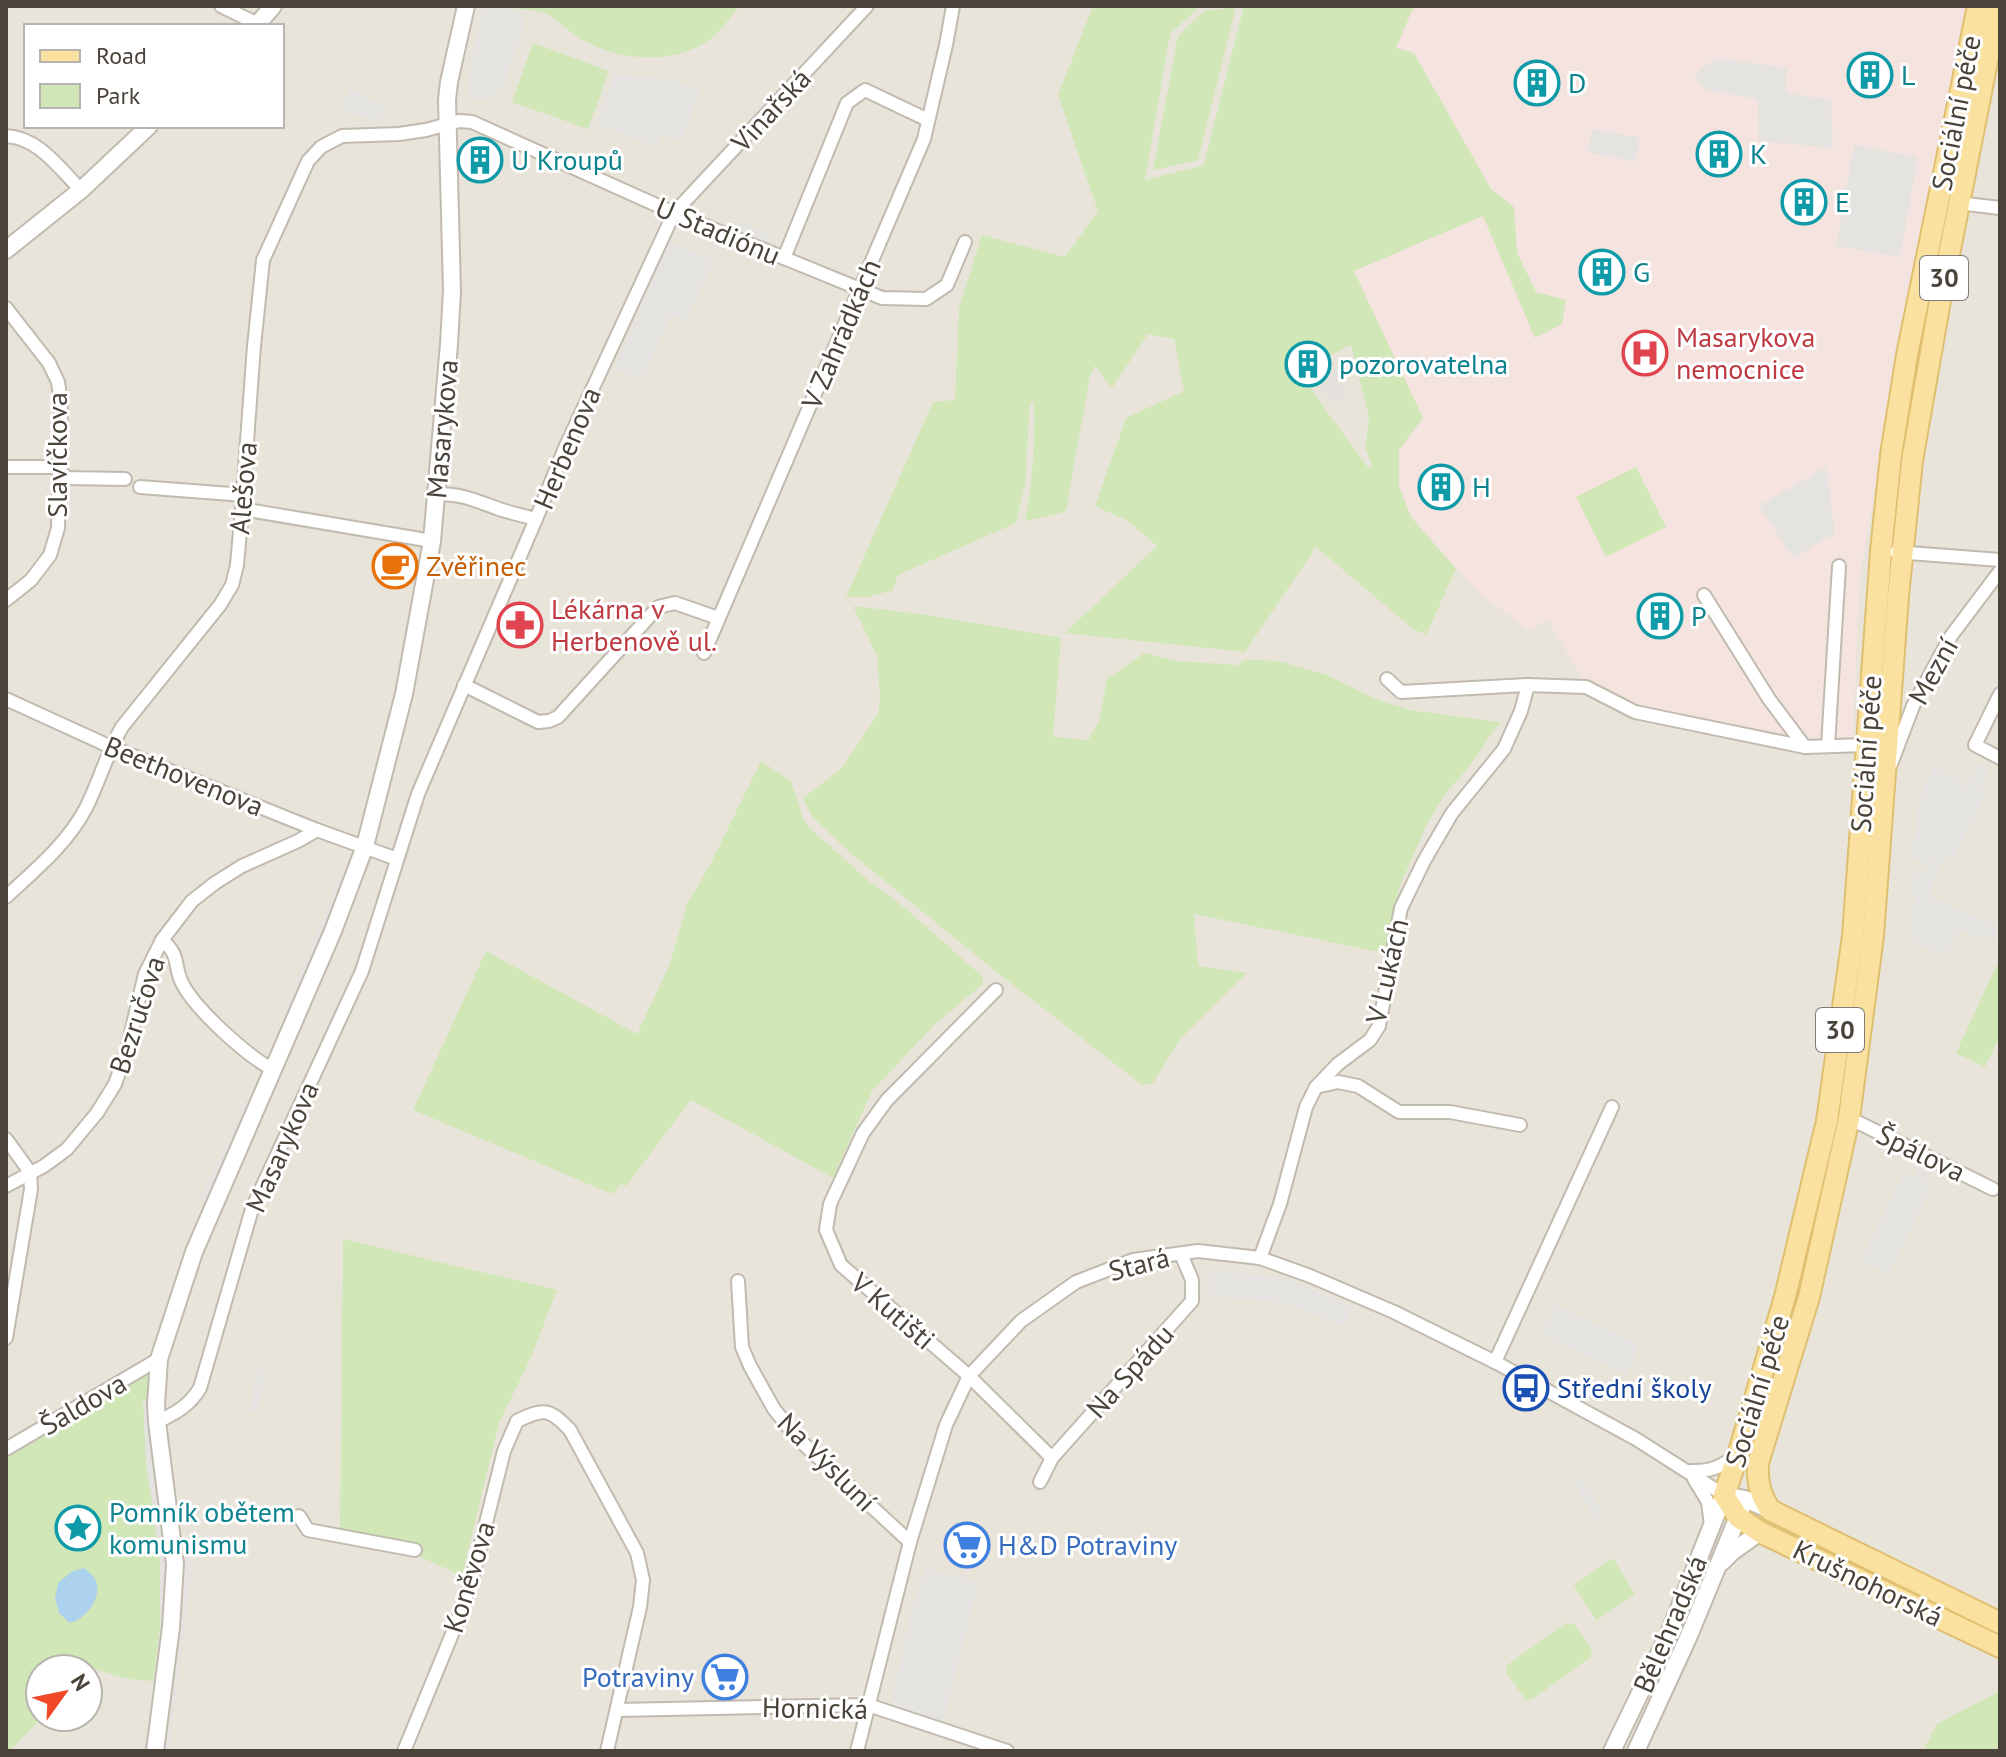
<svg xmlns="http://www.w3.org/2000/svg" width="2006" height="1757" viewBox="0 0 2006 1757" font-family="'PT Sans',sans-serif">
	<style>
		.residential { fill: #e9e4da; fill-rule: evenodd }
		.industrial { fill: #e5e2dd }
		.medical { fill: #f5e3e0 }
		.green { fill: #d1e7b7; fill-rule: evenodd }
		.parking { fill: #e4e3e0 }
		.water { fill: #acd2ee }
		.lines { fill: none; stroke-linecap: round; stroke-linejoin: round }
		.minor-casing { stroke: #c1baaf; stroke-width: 16 }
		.tertiary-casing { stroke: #c1baaf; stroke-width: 20 }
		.primary-casing { stroke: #dfbf70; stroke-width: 24 }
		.minor { stroke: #fff; stroke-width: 12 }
		.tertiary { stroke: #fff; stroke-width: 16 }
		.primary { stroke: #fae1a0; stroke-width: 20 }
		.labels { text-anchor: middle; stroke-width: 6; stroke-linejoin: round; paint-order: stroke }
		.shield { fill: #fff; stroke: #807b75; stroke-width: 2 }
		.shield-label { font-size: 26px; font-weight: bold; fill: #4a433a }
		.culture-label { font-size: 28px; fill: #0d838f; stroke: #fff; text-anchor: start }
		.street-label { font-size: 28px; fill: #4a433a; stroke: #fff }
		.health-label { font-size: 28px; fill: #be3a42; stroke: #fff; text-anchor: start }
		.food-label { font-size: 28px; fill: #c56008; stroke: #fff; text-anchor: start }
		.transit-label { font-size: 28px; fill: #164399; stroke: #fff; text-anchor: start }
		.shop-label { font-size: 28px; fill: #366cbe; stroke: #fff; text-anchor: start }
	</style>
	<rect width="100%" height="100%" fill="#f5f2ec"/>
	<!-- residential -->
	<path class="residential" d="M6,6H2000V1751H6ZM26,26H282V126H26ZM40,1669H88V1717H40Z"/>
	<!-- industrial -->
	<path class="industrial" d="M1335,368L1349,397L1329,407L1315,378Z"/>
	<!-- medical -->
	<path class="medical" d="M1414,6H1968L1910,287L1859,582L1853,737L1789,738L1636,705L1582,678L1548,620L1529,630L1479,593L1411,517L1399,486V450L1353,271L1395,48Z"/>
	<!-- green -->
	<g class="green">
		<path d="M499,6H739C729,19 720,33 706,42C674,63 626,61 593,45C582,40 572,33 562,25C557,21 553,16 547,14C532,9 514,9 499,6Z"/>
		<path d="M1093,6H1200L1170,34L1145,180L1204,165L1244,6H1414L1396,48L1414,53L1491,189L1514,207L1517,253L1536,292L1566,300L1562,324L1535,338L1483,216L1354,271L1423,418L1399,450V486L1411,517L1456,569L1426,635L1412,628L1316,547L1245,652L1065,633L1157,546L1128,521L1095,506L1126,418L1184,391L1174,339L1148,334L1112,388L1095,365L1090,376L1066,510L1062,513L1025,521C1033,480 1035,444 1034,402H1030L1025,484L1016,523L898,575L893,590L869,597H846L933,402L955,400L959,308L982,235L1065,257L1098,211L1058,95ZM1351,345L1369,417L1365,448L1372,465L1369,469L1307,384L1293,375L1296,354L1315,363Z"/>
		<path d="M1236,7L1198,160L1153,170L1178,36L1204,11Z"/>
		<path d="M533,43L609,71L588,129L512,102Z"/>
		<path d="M1636,467L1666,527L1606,557L1576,497Z"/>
		<path d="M853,606L928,615L1061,638L1053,737L1088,740L1099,722L1107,679L1144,653L1176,661L1239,665L1243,660L1279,661L1327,675L1378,700L1409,710L1500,722L1469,767L1445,794L1427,824L1399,888L1384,953L1194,914L1198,966L1247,973L1181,1038L1153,1083L1142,1085L999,974L854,856L813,818L803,798L842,768L878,714L880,697L877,656Z"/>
		<path d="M761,761L791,781L804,821L812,830L870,882L904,907L983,977V984L934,1025L872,1091L833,1178L691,1100L626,1186L620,1184L612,1194L413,1110L486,951L637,1034L670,964L687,904L709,867Z"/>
		<path d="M2000,958V1036L1985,1067L1956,1053Z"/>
		<path d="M343,1239L557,1290L531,1357L499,1423L462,1576L412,1553L340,1540Z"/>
		<path d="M159,1359L175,1564L164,1682L128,1679L94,1669L88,1675V1669H40V1717H43L9,1751H6V1449Z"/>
		<path d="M1613,1558L1635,1594L1596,1620L1574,1585Z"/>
		<path d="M1566,1623L1575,1625L1592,1650L1590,1658L1531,1700L1525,1699L1506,1672L1507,1665Z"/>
		<path d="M2000,1691V1751H1923L1937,1724Z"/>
	</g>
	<!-- parking -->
	<g class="parking">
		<path d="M483,6H494L518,11L524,18L521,35L503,88L489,99L470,101L468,79Z"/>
		<path d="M1716,58L1787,68L1786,93L1831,100L1833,148L1759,141L1758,99L1706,90L1694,75Z"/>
		<path d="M614,74L671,79L700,90L681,142L661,134L656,147L596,124Z"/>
		<path d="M351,88L386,108L379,122L337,109Z"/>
		<path d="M1592,129L1639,138L1635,162L1588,152Z"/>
		<path d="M1854,145L1918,157L1900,257L1836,246Z"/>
		<path d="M737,221L772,235L768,246L733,231Z"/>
		<path d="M670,241L714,260L686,321L671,315L642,380L614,368Z"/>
		<path d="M1826,467L1835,533L1793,558L1759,506Z"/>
		<path d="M6,705L99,747L103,753L104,759L77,816L52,850L6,893V886L49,845L74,814L100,758L97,751L6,710Z"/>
		<path d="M131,761L286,823L291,832V842L283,849L244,864L205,890L171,923L156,947L144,977L122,1060L110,1095L85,1129L67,1148L44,1166L34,1167L27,1162L6,1133V1127L29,1158L34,1162H43L58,1152L81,1128L106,1092L119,1059L139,976L153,946L169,920L202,886L243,860L282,846L287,839V833L284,827L130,765Z"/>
		<path d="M1978,764L1989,769L1981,785L1982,790L1986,793L1971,829H1969L1954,859L1947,857L1944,859L1929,894L1931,897L1999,927L1994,938L1972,936L1959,930L1946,957L1911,940L1913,933L1911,930V918L1915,896L1913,893L1908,890L1917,870L1924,872L1927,870L1931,861L1929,858L1926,865L1913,859L1912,842L1919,828L1915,825L1918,810L1924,796L1920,793L1933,767L1965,782L1961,790L1964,791Z"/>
		<path d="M388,870L360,963L299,1103L294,1101L357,961Z"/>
		<path d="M347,877L284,1027L283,1014L337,883Z"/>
		<path d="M255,1095L207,1204L201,1198L245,1100Z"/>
		<path d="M1918,1168L1929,1173L1924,1184L1931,1187L1889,1274L1861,1261L1903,1174L1914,1179Z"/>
		<path d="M1210,1271L1288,1278L1353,1307L1344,1327L1289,1304L1209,1295Z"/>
		<path d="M1555,1305L1639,1344L1627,1375L1541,1335Z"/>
		<path d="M257,1369L266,1370L258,1412L249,1411Z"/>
		<path d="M143,1400H148L152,1461L165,1558L164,1627L148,1751H144L160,1628V1559L146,1462Z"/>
		<path d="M1582,1478L1606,1515L1597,1521L1574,1483Z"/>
		<path d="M186,1542H191L189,1593L169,1751H164L184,1591Z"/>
		<path d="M925,1568L979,1582L943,1722L896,1706L891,1699L913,1606Z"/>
	</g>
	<!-- water -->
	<path class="water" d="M84,1568C85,1569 93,1576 94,1577C105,1594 87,1619 70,1623L59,1613L55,1598L58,1583L71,1572Z"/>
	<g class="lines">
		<!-- minor casing -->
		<g class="minor-casing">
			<g id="minor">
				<path d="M221,6L258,24"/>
				<path d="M6,136C38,137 60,169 81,190"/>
				<path d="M1958,203L2000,208"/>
				<path d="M784,258L847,103L865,90L928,120"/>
				<path d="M6,308L49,363L58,382L61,402L58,528L50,555L31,580L6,600"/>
				<path d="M6,467H58L66,478L125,479"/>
				<path d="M140,487L244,495"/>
				<path d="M436,494C463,494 474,500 499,509C511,513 524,516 536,519"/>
				<path d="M242,509L432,541"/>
				<path d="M1896,552L2000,560"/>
				<path d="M1704,595L1769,699L1805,747"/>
				<path d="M704,653L924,139L946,45L953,6"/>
				<path d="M1387,679L1401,692L1528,685L1586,687L1635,712L1805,747L1866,745"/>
				<path d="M464,685L538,722L549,721L558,717L658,607L675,603L718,618"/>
				<path d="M2000,694L1975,745L2000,758"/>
				<path d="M6,699L111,747L317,830L397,859"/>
				<path d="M1828,746L1839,566"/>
				<path d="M1891,764L1913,706L1951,636L2000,571"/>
				<path d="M6,897C35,870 67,844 86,808C99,782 107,753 122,727L220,605L232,585L237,565L242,509L254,346L263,260L308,161L321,147L342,136L399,134L426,130L459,121L472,122L674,213L882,298L926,299L947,285L965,242"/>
				<path d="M162,940C181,956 173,964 182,983C195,1009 246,1055 272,1069"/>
				<path d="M996,990L887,1100L863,1133L830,1204L826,1230L841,1265L969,1376L1052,1458"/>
				<path d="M1316,1087L1338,1082L1358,1086L1399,1112H1450L1520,1125"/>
				<path d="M1849,1118L1993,1189"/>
				<path d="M6,1139L30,1172"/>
				<path d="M6,1186L44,1166L67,1149L97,1113L115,1084L127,1050L145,974L162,940L192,901L215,883L242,866L298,841L317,830"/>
				<path d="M1260,1258L1280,1204L1306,1107L1316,1087L1338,1064L1370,1040L1379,1026L1401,908L1424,861L1452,813L1504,749L1521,711L1528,685"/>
				<path d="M738,1281L742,1347L750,1366L774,1409L796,1437L910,1542"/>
				<path d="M6,1338L31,1189L30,1172"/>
				<path d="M1495,1362L1612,1107"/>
				<path d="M157,1422C176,1413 189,1406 200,1388L252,1209L362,971L418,794L536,519L565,448L674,213L867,6"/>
				<path d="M6,1449L159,1359"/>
				<path d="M1691,1471C1710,1472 1720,1467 1736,1456"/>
				<path d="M1694,1479L1708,1502L1711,1525"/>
				<path d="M1040,1482L1052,1458L1192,1301V1280L1181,1254"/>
				<path d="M299,1516L308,1530L415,1550"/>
				<path d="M617,1710L868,1705L1007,1751"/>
				<path d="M404,1751L457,1622L472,1579L504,1451L517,1421C544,1408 549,1408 570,1430L637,1553L643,1580L640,1607L607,1751"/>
				<path d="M857,1751L910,1542L946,1425L969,1376L1021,1321L1076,1282L1133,1260L1198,1251L1260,1258L1310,1276L1394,1312L1495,1362L1636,1439L1724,1495"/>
			</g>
		</g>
		<!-- tertiary casing -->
		<g class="tertiary-casing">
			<g id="tertiary">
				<path d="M256,26L273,6"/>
				<path d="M6,250L81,190L149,126"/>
				<path d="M1722,1562L1732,1552L1760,1532"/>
				<path d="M155,1751L171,1627L175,1564L157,1422L156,1405L159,1359L194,1252L333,931L365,846L404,694L432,541L449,344L452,291L447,100L449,82L466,6"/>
				<path d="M1612,1751L1670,1631L1724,1495L1745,1499L1770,1510"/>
				<path d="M1636,1751L1688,1638L1742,1507"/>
			</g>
		</g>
		<!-- primary casing -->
		<g class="primary-casing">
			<g id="primary">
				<path d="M1978,6L1907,355L1891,455L1881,551L1853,936L1827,1121L1785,1297L1738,1455L1724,1495L1738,1517L1760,1532L2000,1647"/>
				<path d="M1998,6L1941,295L1912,461L1898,596L1873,936L1849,1118L1809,1297L1758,1463C1757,1483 1760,1494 1770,1510L2000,1623"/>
			</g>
		</g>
		<!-- minor -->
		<use href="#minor" class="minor"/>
		<!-- tertiary -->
		<use href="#tertiary" class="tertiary"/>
		<!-- primary -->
		<use href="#primary" class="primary"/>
	</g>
	<!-- icons -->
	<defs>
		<g id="building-ring" transform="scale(2.3)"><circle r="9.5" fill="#fff" stroke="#0f9aa8" stroke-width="1.5"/><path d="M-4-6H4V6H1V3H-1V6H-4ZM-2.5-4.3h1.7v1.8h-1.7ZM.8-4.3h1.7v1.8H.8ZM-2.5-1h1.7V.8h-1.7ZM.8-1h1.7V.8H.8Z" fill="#0f9aa8"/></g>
		<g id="hospital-ring" transform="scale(2.3)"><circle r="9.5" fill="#fff" stroke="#e0444e" stroke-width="1.5"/><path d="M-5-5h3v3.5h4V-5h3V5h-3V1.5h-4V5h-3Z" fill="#e0444e"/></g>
		<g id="cafe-ring" transform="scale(2.3)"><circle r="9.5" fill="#fff" stroke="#e8710a" stroke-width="1.5"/><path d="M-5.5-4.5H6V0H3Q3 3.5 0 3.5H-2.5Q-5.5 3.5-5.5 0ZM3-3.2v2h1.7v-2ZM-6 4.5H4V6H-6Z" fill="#e8710a"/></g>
		<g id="pharmacy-ring" transform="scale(2.3)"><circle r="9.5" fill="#fff" stroke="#e0444e" stroke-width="1.5"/><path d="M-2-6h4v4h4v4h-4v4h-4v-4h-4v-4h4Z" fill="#e0444e"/></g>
		<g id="bus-ring" transform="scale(2.3)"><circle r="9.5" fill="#fff" stroke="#1a4fb4" stroke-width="1.5"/><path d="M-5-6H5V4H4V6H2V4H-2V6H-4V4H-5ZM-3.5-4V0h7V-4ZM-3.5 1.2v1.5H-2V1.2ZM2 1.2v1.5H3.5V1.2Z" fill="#1a4fb4"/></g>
		<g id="sight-ring" transform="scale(2.3)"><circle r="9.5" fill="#fff" stroke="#0f9aa8" stroke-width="1.5"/><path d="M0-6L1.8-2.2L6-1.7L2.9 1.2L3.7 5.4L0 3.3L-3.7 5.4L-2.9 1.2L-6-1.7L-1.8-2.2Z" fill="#0f9aa8"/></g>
		<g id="supermarket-ring" transform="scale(2.3)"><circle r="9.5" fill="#fff" stroke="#3f7fe0" stroke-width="1.5"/><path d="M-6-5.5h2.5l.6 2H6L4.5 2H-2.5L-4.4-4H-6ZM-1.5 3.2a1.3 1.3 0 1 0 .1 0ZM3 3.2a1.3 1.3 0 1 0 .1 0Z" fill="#3f7fe0"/></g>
	</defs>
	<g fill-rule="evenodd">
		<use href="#building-ring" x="1870" y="75"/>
		<use href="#building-ring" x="1537" y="83"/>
		<use href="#building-ring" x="1719" y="154"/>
		<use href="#building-ring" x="480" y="160"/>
		<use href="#building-ring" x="1804" y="202"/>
		<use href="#building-ring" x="1602" y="272"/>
		<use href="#hospital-ring" x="1645" y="353"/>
		<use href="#building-ring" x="1308" y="364"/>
		<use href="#building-ring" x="1441" y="487"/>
		<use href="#cafe-ring" x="395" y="566"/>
		<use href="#building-ring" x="1660" y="616"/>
		<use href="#pharmacy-ring" x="520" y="625"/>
		<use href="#bus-ring" x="1526" y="1388"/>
		<use href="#sight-ring" x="78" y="1528"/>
		<use href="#supermarket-ring" x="967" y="1545"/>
		<use href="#supermarket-ring" x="725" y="1677"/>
	</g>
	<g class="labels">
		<!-- shield labels -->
		<g class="shield">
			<rect x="1920" y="256" width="48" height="44" rx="6"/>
			<rect x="1816" y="1008" width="48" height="44" rx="6"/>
		</g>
		<g class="shield-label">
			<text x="1944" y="287">30</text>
			<text x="1840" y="1039">30</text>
		</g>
		<!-- culture labels -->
		<g class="culture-label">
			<text x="1901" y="85">L</text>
			<text x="1568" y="93">D</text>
			<text x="1750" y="164">K</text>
			<text x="511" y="170">U Kroupů</text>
			<text x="1835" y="212">E</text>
			<text x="1633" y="282">G</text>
			<text x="1339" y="374">pozorovatelna</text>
			<text x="1472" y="497">H</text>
			<text x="1691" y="626">P</text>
			<text x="109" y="1522">Pomník obětem<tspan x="109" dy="32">komunismu</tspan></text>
		</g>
		<!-- street labels -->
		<g class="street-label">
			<text transform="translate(771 110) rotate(-47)" y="10">Vinařská</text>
			<text transform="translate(1956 113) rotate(-79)" y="10">Sociální péče</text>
			<text transform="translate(718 231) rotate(23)" y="10">U Stadiónu</text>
			<text transform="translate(841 334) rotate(-67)" y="10">V Zahrádkách</text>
			<text transform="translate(442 429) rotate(-85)" y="10">Masarykova</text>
			<text transform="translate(567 448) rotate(-67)" y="10">Herbenova</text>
			<text transform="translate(57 455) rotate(-90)" y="10">Slavíčkova</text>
			<text transform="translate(243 488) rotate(-85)" y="10">Alešova</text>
			<text transform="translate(1933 671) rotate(-61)" y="10">Mezní</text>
			<text transform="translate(1866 754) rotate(-86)" y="10">Sociální péče</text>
			<text transform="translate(184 776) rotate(22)" y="10">Beethovenova</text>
			<text transform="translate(1387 971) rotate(-77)" y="10">V Lukách</text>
			<text transform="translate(137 1015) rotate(-72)" y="10">Bezručova</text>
			<text transform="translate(282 1147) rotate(-66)" y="10">Masarykova</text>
			<text transform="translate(1921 1153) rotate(26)" y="10">Špálova</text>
			<text transform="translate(1139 1264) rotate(-14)" y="10">Stará</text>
			<text transform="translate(893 1311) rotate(41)" y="10">V Kutišti</text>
			<text transform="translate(1130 1371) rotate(-48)" y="10">Na Spádu</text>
			<text transform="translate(1757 1391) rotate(-73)" y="10">Sociální péče</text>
			<text transform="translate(83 1404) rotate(-30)" y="10">Šaldova</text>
			<text transform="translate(827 1462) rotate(45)" y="10">Na Výsluní</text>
			<text transform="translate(469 1577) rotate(-73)" y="10">Koněvova</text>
			<text transform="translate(1868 1583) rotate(26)" y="10">Krušnohorská</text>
			<text transform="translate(1670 1624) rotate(-67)" y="10">Bělehradská</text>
			<text transform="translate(815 1708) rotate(1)" y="10">Hornická</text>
		</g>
		<!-- health labels -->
		<g class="health-label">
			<text x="1676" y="347">Masarykova<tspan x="1676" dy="32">nemocnice</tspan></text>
			<text x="551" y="619">Lékárna v<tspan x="551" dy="32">Herbenově ul.</tspan></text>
		</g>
		<!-- food labels -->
		<g class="food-label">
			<text x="426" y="576">Zvěřinec</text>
		</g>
		<!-- transit labels -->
		<g class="transit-label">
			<text x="1557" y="1398">Střední školy</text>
		</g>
		<!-- shop labels -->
		<g class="shop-label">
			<text x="998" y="1555">H&amp;D Potraviny</text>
			<text x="694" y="1687" text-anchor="end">Potraviny</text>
		</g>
	</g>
	<!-- border -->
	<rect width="2006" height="1757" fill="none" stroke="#4a433a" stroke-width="16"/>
	<!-- legend -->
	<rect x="24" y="24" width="260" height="104" fill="#ffffff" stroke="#b7b4b0" stroke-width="2"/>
	<rect x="40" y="50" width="40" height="12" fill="#fae1a0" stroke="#b7b4b0" stroke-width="2"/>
	<text x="96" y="64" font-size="24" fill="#4a433a">Road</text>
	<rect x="40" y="84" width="40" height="24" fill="#d1e7b7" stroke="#b7b4b0" stroke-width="2"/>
	<text x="96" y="104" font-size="24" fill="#4a433a">Park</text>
	<!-- north arrow -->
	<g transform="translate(64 1693) rotate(57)"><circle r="38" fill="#ffffff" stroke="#b7b4b0" stroke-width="2"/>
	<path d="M0-6L14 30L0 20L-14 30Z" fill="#f04828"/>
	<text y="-12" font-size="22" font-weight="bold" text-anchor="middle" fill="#4a433a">N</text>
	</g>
</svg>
